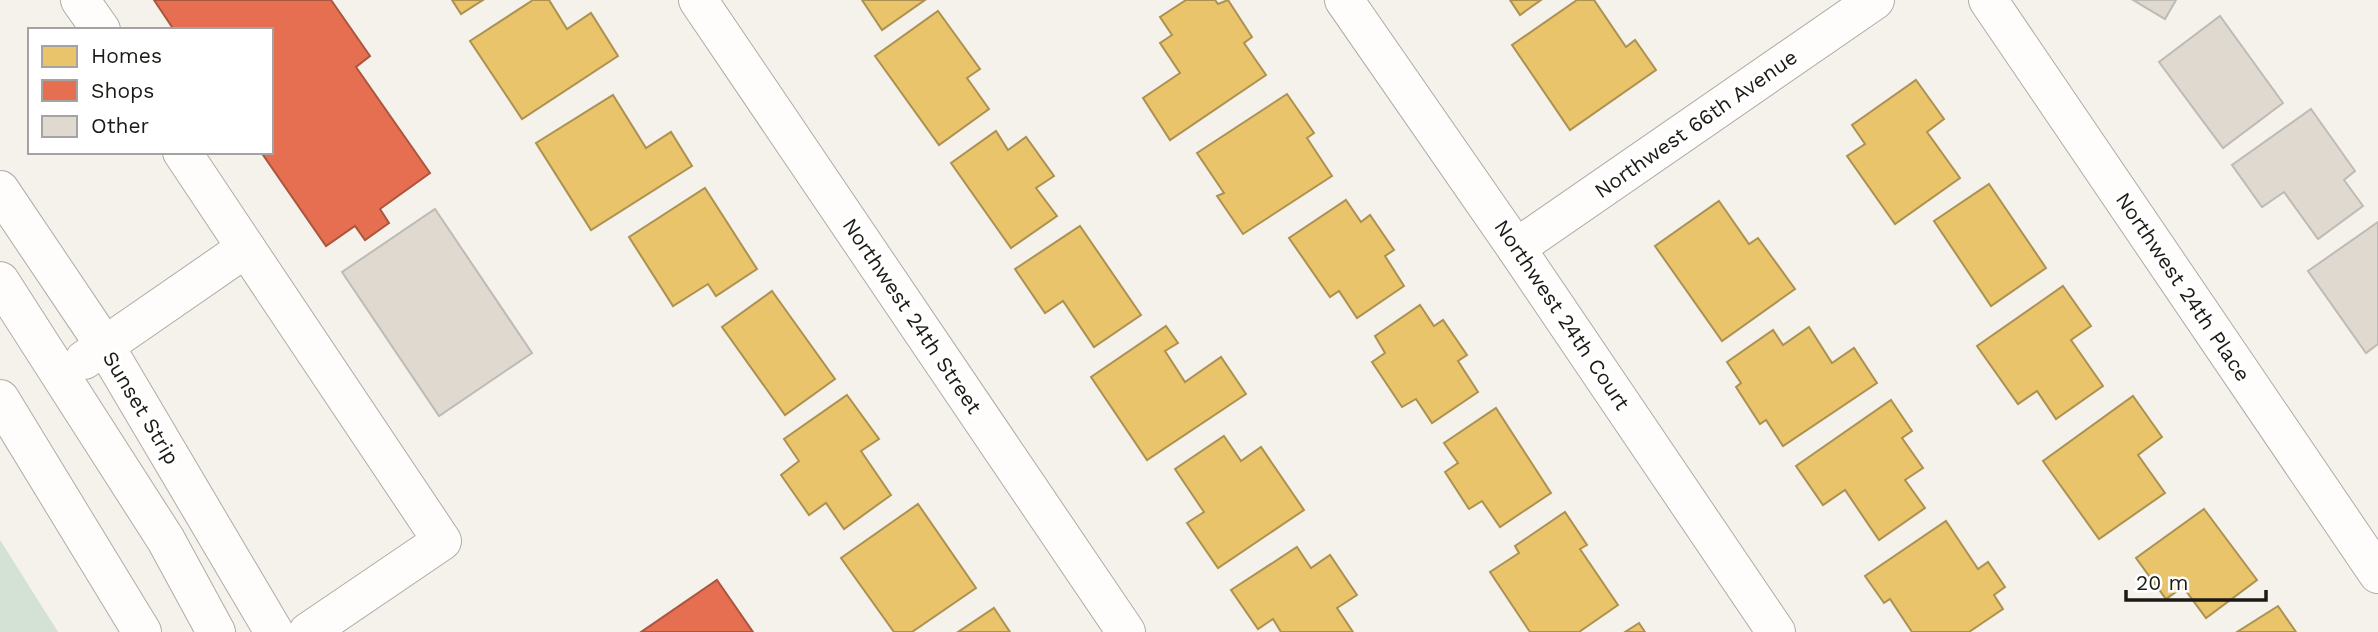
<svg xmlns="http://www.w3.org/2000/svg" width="2378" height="632" viewBox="0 0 2378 632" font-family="'Work Sans',sans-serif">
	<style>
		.green { fill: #d4e1d5 }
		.homes { fill: #e9c46a; stroke: #ac9151; stroke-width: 2 }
		.shops { fill: #e76f51; stroke: #aa563f; stroke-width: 2 }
		.building { fill: #dfd9d0; stroke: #bebbb6; stroke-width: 2 }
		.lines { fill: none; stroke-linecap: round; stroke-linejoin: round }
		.minor-casing { stroke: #afaba7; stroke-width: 40 }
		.minor { stroke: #fefdfc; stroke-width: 38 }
		.labels { text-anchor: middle; stroke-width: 7; stroke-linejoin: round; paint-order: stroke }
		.street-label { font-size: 21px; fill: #1c1a16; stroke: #fff }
	</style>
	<rect width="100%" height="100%" fill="#f5f1eb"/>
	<!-- green -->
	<path class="green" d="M0,540L58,632H0Z"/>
	<!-- homes -->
	<g class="homes">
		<path d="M452,0H483L461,14Z"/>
		<path d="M533,0H549L567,29L591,13L618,56L522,119L470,41Z"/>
		<path d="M862,0H925L882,30Z"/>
		<path d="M1186,0H1215L1218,4L1228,0L1252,37L1244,43L1266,75L1170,140L1143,98L1180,73L1160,43L1172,35L1160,17Z"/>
		<path d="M1510,0H1541L1520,15Z"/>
		<path d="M1577,0H1594L1626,47L1635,40L1656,70L1570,130L1512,45Z"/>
		<path d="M938,11L980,69L967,78L989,109L939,145L875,56Z"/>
		<path d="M1916,80L1944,119L1927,132L1960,178L1895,224L1847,156L1865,144L1852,125Z"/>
		<path d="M1287,94L1314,133L1307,138L1332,176L1243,234L1217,196L1224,193L1197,153Z"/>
		<path d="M613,95L646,148L671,132L692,166L591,230L536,143Z"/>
		<path d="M996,131L1008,150L1026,137L1054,176L1036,188L1057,216L1011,248L951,163Z"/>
		<path d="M1989,184L2046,268L1991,306L1934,221Z"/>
		<path d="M705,188L757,269L716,296L708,284L673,306L629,237Z"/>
		<path d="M1346,200L1361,222L1370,215L1394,250L1385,256L1404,286L1357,318L1339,291L1330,297L1289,238Z"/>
		<path d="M1719,201L1749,244L1758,238L1795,289L1722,341L1655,246Z"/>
		<path d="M1080,226L1141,315L1094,347L1063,301L1045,313L1015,269Z"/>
		<path d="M2063,286L2091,326L2071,340L2103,386L2056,419L2037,391L2018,404L1977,346Z"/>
		<path d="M772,291L835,379L785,415L722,327Z"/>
		<path d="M1420,305L1434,326L1443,320L1467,355L1458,361L1478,392L1432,423L1416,399L1402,407L1372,362L1385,353L1375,336Z"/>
		<path d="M1166,326L1178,343L1165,351L1185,382L1221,357L1246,394L1147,460L1091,377Z"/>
		<path d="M1809,327L1832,363L1854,348L1877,383L1783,446L1766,420L1760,424L1736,387L1741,383L1727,362L1773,330L1783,345Z"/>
		<path d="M847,395L879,439L861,451L891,495L844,529L826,503L809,515L781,475L799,461L784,439Z"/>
		<path d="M2133,396L2162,437L2138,455L2165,493L2099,539L2043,461Z"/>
		<path d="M1891,400L1912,431L1902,438L1923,468L1905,480L1925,508L1879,540L1845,490L1823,505L1796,466Z"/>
		<path d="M1496,408L1551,493L1500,527L1482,501L1469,509L1445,472L1458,463L1444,443Z"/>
		<path d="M1224,436L1241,461L1261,447L1304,510L1218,568L1187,523L1204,512L1175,469Z"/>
		<path d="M918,504L976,588L912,632H894L841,558Z"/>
		<path d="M2204,509L2257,580L2206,618L2183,587L2166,599L2136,558Z"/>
		<path d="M1565,512L1587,545L1580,549L1618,605L1579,632H1530L1490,572L1519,553L1515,546Z"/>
		<path d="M1946,521L1978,569L1988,562L2005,587L1994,595L2003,609L1969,632H1912L1890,599L1884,603L1865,576Z"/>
		<path d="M1297,547L1311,568L1330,555L1357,595L1337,608L1353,632H1281L1273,619L1258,629L1231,590Z"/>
		<path d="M2278,606L2296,632H2237Z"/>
		<path d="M994,608L1010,632H958Z"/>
		<path d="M1639,623L1645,632H1625Z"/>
	</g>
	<!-- shops -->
	<g class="shops">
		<path d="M154,0H331L370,56L356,67L430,173L380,209L389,223L365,240L355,226L326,246L261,152H271V30H174Z"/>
		<path d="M717,580L753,632H641Z"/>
	</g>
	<!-- building -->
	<g class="building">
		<path d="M2133,0H2176L2165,19Z"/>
		<path d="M2220,16L2283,103L2223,148L2159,62Z"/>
		<path d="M2311,109L2355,171L2344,180L2363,206L2318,239L2284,192L2262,207L2232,165Z"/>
		<path d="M435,209L532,353L439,416L342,272Z"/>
		<path d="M2378,222V344L2366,353L2308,271Z"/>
	</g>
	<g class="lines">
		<!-- minor casing -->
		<g class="minor-casing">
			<g id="minor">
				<path d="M80,0L101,30"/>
				<path d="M698,0L1126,632"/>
				<path d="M1344,0L1516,248L1776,632"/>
				<path d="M1988,0L2378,574"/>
				<path d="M0,190L105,346L274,632"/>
				<path d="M246,248L442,541L308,632"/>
				<path d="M1516,248L1875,0"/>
				<path d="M0,281L166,540L216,632"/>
				<path d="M84,360L246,248L182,152"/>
				<path d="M0,399L142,632"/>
			</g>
		</g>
		<!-- minor -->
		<use href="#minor" class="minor"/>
	</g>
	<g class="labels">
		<!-- street labels -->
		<g class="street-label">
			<text transform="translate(1696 124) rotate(-35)" y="7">Northwest 66th Avenue</text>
			<text transform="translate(2183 287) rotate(56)" y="7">Northwest 24th Place</text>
			<text transform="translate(1562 315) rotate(56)" y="7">Northwest 24th Court</text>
			<text transform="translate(912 316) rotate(56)" y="7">Northwest 24th Street</text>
			<text transform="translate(141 408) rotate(59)" y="7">Sunset Strip</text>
		</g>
	</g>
	<!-- legend -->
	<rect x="28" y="28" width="245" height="126" fill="#ffffff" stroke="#a4a3a2" stroke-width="2"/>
	<rect x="42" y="46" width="35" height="21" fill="#e9c46a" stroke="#a4a3a2" stroke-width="2"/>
	<text x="91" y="63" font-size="21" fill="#1c1a16">Homes</text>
	<rect x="42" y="80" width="35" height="21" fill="#e76f51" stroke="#a4a3a2" stroke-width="2"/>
	<text x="91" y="98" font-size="21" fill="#1c1a16">Shops</text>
	<rect x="42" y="116" width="35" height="21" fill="#dfd9d0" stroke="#a4a3a2" stroke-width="2"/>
	<text x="91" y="133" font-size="21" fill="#1c1a16">Other</text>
	<!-- scale -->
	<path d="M2126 590v10h140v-10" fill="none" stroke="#1c1a16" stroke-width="3.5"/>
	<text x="2136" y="590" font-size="21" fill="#1c1a16" stroke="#ffffff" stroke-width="5" paint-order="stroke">20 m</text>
</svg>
